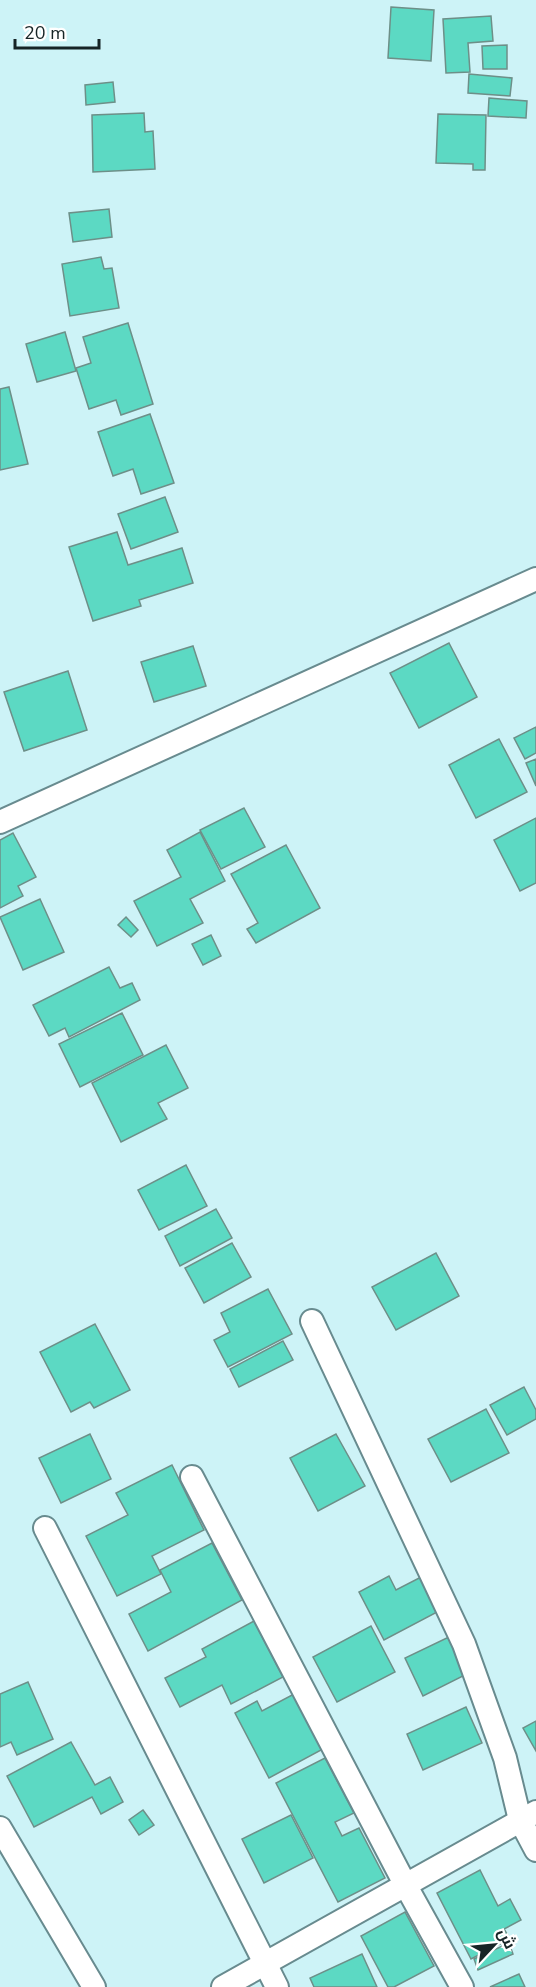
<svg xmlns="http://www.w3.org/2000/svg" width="536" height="1987" viewBox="0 0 536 1987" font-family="'Nunito Sans',Cairo,sans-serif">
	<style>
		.building { fill: #5cd9c3; stroke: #6d8f88; stroke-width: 1.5 }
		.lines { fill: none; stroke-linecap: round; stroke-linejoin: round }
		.street-casing { stroke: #688b8f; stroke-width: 26 }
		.street { stroke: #fff; stroke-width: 22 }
	</style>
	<rect width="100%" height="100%" fill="#cdf3f7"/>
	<!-- building -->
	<g class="building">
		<path d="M391,7L434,10L431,61L388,58Z"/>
		<path d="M491,16L493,41L468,43L470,72L446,73L443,19Z"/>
		<path d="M507,45V69H483L482,46Z"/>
		<path d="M469,74L512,78L510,96L468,93Z"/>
		<path d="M113,82L115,102L86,105L85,85Z"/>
		<path d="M489,98L527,101L526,118L488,116Z"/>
		<path d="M144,113L145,132L153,131L155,169L93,172L92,115Z"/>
		<path d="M438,114L486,115L485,170H473V164L436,163Z"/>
		<path d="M109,209L112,237L73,242L69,213Z"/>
		<path d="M101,257L104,269L112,268L119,308L70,316L62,264Z"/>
		<path d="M128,323L153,404L121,415L116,400L89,409L76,368L91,363L83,337Z"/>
		<path d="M65,332L76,371L37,382L26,344Z"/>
		<path d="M9,387L28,464L0,470V389Z"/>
		<path d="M150,414L174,483L141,494L133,469L113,476L98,432Z"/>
		<path d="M165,497L178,532L131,549L118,514Z"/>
		<path d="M117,532L128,565L182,548L193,583L139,600L141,606L93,621L69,547Z"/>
		<path d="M449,643L477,697L419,728L390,673Z"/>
		<path d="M193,646L206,686L154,702L141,662Z"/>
		<path d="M68,671L87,730L24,751L4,692Z"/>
		<path d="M536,727V753L525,759L514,738Z"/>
		<path d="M499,739L527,792L476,818L449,765Z"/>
		<path d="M536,759V786L526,763Z"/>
		<path d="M244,808L265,847L221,869L200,830Z"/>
		<path d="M536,818V883L520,891L494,840Z"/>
		<path d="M200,832L225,881L190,899L203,923L157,946L134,901L181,877L167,850Z"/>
		<path d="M13,833L36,877L18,886L23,896L0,908V840Z"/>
		<path d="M286,845L320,908L256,943L247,929L258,923L231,874Z"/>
		<path d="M40,899L64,952L23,970L0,917Z"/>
		<path d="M126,917L138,930L131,937L118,925Z"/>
		<path d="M211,935L221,956L203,965L192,944Z"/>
		<path d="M109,967L120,988L132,983L140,1000L69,1037L65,1028L49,1036L33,1005Z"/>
		<path d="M122,1013L143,1055L80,1087L59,1044Z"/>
		<path d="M166,1045L188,1088L158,1103L167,1119L121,1142L92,1083Z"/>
		<path d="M186,1165L207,1206L159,1230L138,1190Z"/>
		<path d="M216,1209L232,1238L180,1266L165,1236Z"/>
		<path d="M232,1243L251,1277L204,1303L185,1268Z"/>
		<path d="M436,1253L459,1296L396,1330L372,1287Z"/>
		<path d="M268,1289L292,1334L228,1367L214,1340L230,1332L221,1313Z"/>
		<path d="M95,1324L130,1390L94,1408L90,1402L71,1412L40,1352Z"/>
		<path d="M283,1341L293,1360L239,1387L230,1369Z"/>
		<path d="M524,1387L536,1410V1419L507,1435L490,1405Z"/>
		<path d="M486,1409L509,1453L451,1482L428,1439Z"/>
		<path d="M90,1434L111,1479L61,1503L39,1458Z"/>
		<path d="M336,1434L365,1486L318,1511L290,1458Z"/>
		<path d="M172,1465L204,1530L152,1556L161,1574L117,1596L86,1536L128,1515L116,1493Z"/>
		<path d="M212,1543L242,1600L148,1651L129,1614L171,1592L160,1570Z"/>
		<path d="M389,1576L396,1590L423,1576L441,1610L384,1640L359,1592Z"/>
		<path d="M254,1621L283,1677L231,1704L222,1685L180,1707L165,1678L206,1657L202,1649Z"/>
		<path d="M371,1626L395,1672L337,1702L313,1657Z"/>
		<path d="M453,1635L471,1672L423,1696L405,1658Z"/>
		<path d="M28,1682L53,1739L17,1755L11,1742L0,1747V1694Z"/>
		<path d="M294,1694L323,1749L269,1778L235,1713L257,1701L262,1711Z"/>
		<path d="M466,1707L482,1743L423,1770L407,1734Z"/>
		<path d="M536,1721V1751L523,1728Z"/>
		<path d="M71,1742L95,1785L110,1777L123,1802L101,1814L92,1797L34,1827L7,1776Z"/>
		<path d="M325,1758L354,1813L335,1822L342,1836L359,1828L385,1878L338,1902L276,1783Z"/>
		<path d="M143,1810L154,1825L139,1835L129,1820Z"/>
		<path d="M291,1815L313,1858L264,1883L242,1839Z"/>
		<path d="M480,1870L498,1906L510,1899L521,1920L504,1929L510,1939L471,1959L437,1893Z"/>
		<path d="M405,1912L434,1966L394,1987H388L361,1936Z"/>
		<path d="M509,1943L513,1954L478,1970L474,1959Z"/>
		<path d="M362,1954L377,1987H314L310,1978Z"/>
		<path d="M519,1974L525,1987H490Z"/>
	</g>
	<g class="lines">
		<!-- street casing -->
		<g class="street-casing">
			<g id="street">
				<path d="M0,822L536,579"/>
				<path d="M312,1321L464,1644L505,1758L520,1820L536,1850"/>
				<path d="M192,1477L406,1886L462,1987"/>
				<path d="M45,1528L277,1987"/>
				<path d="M0,1828L94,1987"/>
				<path d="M223,1987L536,1812"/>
			</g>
		</g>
		<!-- street -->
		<use href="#street" class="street"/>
	</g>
	<!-- north arrow -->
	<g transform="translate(494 1945) rotate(64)" stroke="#ffffff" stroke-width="4.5" paint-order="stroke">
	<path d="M0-4.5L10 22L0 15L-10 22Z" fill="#162426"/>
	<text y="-9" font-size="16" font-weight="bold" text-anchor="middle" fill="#162426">ش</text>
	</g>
	<!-- scale -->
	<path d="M15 39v9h84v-9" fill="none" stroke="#162426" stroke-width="3"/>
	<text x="24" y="39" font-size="18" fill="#162426" stroke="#ffffff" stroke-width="4.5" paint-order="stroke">20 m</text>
</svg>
